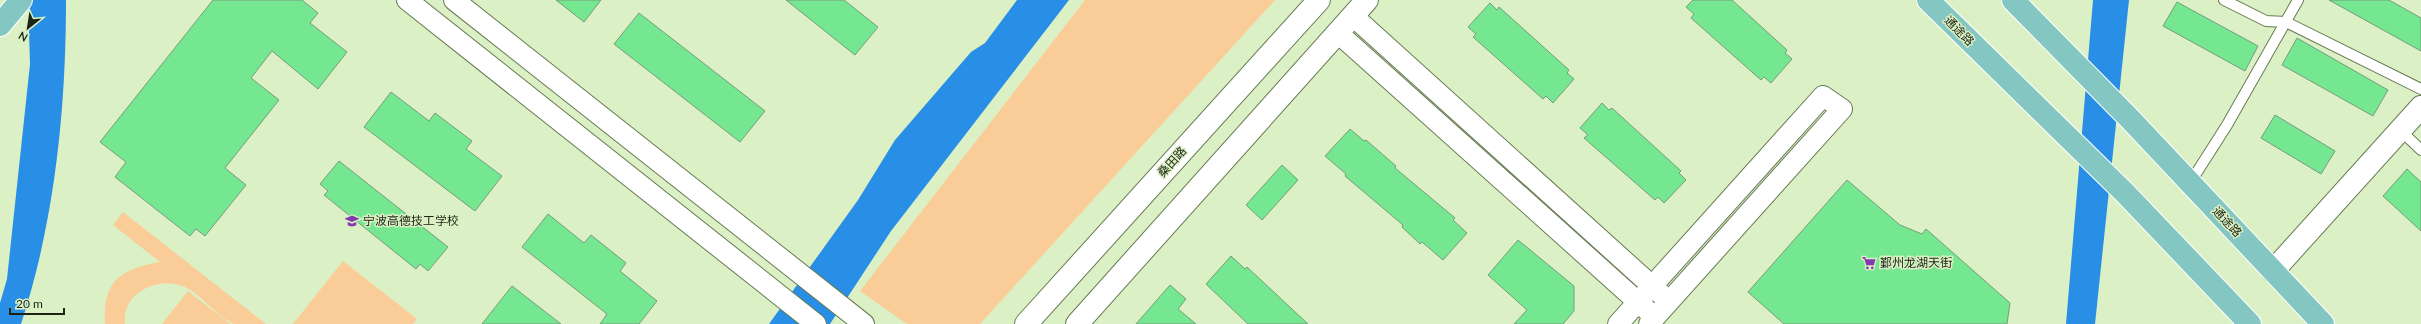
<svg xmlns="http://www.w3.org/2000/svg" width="2421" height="324" viewBox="0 0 2421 324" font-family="Lato,'Noto Sans SC',sans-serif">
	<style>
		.green { fill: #facc98 }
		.water { fill: #298ee6 }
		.building { fill: #75e791; stroke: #769c7d }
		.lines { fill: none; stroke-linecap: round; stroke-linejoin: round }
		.service-casing { stroke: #677b53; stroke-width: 12 }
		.minor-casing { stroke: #677b53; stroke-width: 22 }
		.tertiary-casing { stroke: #677b53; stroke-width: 24 }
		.secondary-casing { stroke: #677b53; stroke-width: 24 }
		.primary-casing { stroke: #fff; stroke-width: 24 }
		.service { stroke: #fff; stroke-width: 10 }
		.minor { stroke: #fff; stroke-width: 20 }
		.tertiary { stroke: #fff; stroke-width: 22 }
		.secondary { stroke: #fff; stroke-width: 22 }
		.primary { stroke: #83c6c2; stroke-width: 22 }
		.labels { text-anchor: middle; stroke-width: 3; stroke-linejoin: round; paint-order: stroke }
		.street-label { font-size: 12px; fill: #1c2414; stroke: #dbf1c5 }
		.poi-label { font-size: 12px; fill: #1c2414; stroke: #dbf1c5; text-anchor: start }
	</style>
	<rect width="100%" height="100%" fill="#dbf1c5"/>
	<!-- green -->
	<g class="green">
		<path d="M1085,0H1275L980,324H907L860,291Z"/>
		<path d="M123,212L266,324C257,324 245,324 235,324C221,321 199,292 183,286C158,276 121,293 125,324H105C102,281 121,269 160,262L113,225Z"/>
		<path d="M343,261L417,319L413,324H293Z"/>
		<path d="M188,291L230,324H162Z"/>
	</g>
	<!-- water -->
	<g class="water">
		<path d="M28,0H66C66,109 55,220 21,324H0V303L7,279L30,64Z"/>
		<path d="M1017,0H1069L891,231L830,324H769L858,200L895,140L971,52L985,43Z"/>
		<path d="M2093,0H2129L2095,324H2066Z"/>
	</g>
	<!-- building -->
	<g class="building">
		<path d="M213,0H302L318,13L310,23L347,52L318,89L272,51L251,78L279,100L225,168L246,185L205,236L196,229L190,236L115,177L126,162L100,142Z"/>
		<path d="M556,0H601L584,22Z"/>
		<path d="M786,0H844L878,27L855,55Z"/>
		<path d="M1693,0H1732L1787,50L1785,53L1792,59L1771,83L1764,77L1761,80L1691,18L1694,14L1686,7Z"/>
		<path d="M2329,0H2389L2421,18V51Z"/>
		<path d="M2177,2L2258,46L2245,71L2163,26Z"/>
		<path d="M1490,3L1497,10L1499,7L1569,70L1567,73L1574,79L1553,103L1546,96L1543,99L1473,37L1476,34L1468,27Z"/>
		<path d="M639,13L765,111L740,142L614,44Z"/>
		<path d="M2297,38L2388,90L2373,116L2282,65Z"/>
		<path d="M391,92L429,121L435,113L472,141L466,149L502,176L475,211L364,127Z"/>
		<path d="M1602,103L1609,110L1612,108L1681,171L1679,173L1686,180L1664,203L1658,197L1655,200L1584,138L1588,135L1580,128Z"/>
		<path d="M2275,115L2335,151L2321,174L2261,138Z"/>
		<path d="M1350,129L1364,141L1366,140L1396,166L1395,168L1455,218L1453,220L1467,233L1443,260L1422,242L1420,244L1402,227L1403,225L1345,176L1346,174L1325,156Z"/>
		<path d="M339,161L448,247L428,271L420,264L416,269L324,195L328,191L320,184Z"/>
		<path d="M1282,165L1298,180L1262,220L1246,205Z"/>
		<path d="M2407,169L2421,182V231L2383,196Z"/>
		<path d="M1847,180L1900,225L1922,234L1926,229L2010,303L2007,324H1784L1748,292Z"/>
		<path d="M548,214L584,243L591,235L626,263L620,271L657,301L639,324H600L607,314L522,247Z"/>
		<path d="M1518,240L1574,286V311L1563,324H1514L1527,310L1488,275Z"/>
		<path d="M1231,256L1245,269L1247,267L1308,324H1248L1206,284Z"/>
		<path d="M1170,285L1186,299L1178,309L1196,324H1136Z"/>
		<path d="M512,286L561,324H482Z"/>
	</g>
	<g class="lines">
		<!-- service casing -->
		<g class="service-casing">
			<g id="service">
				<path d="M2224,0L2266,21L2286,22L2421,89"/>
				<path d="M2400,130L2421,150"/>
				<path d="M2190,183L2227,125L2298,0"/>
			</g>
		</g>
		<!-- minor casing -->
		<g class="minor-casing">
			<g id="minor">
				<path d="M407,0L816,324"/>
				<path d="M454,0L864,324"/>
				<path d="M1353,16L1662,295"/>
				<path d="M1338,33L1648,311"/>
				<path d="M1618,324L1823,96L1842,109L1649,324"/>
			</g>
		</g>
		<!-- tertiary casing -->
		<g class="tertiary-casing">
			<path id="tertiary" d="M2273,271L2421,107"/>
		</g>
		<!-- secondary casing -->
		<g class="secondary-casing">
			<g id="secondary">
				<path d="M1026,324L1319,0"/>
				<path d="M1077,324L1367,0"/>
			</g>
		</g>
		<!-- primary casing -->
		<g class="primary-casing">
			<g id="primary">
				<path d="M1928,0L2125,193L2250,324"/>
				<path d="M2013,0L2131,120L2323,324"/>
				<path d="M0,25L21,0"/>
			</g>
		</g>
		<!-- service -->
		<use href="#service" class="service"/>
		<!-- minor -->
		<use href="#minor" class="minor"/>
		<!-- tertiary -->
		<use href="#tertiary" class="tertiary"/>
		<!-- secondary -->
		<use href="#secondary" class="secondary"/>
		<!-- primary -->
		<use href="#primary" class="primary"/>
	</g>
	<!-- icons -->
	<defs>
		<g id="university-bare" transform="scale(1.08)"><path d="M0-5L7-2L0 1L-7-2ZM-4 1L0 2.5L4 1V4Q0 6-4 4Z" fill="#813aad" stroke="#dbf1c5" stroke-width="2.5" paint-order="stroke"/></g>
		<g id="supermarket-bare" transform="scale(1.08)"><path d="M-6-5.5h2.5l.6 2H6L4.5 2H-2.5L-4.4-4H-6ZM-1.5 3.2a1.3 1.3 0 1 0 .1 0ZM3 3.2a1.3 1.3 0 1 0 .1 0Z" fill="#813aad" stroke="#dbf1c5" stroke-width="2.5" paint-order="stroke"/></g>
	</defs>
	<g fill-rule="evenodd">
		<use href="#university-bare" x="352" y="221"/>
		<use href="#supermarket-bare" x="1869" y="263"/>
	</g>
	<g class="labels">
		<!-- street labels -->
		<g class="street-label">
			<text transform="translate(1959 31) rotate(45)" y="4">通途路</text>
			<text transform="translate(1172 162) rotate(-48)" y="4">桑田路</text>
			<text transform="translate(2227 222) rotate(47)" y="4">通途路</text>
		</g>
		<!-- poi labels -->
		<g class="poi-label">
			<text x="363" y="225">宁波高德技工学校</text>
			<text x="1880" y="267">鄞州龙湖天街</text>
		</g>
	</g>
	<!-- north arrow -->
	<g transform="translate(28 28) rotate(210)" stroke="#dbf1c5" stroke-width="3" paint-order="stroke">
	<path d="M0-3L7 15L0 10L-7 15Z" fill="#1c2414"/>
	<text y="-6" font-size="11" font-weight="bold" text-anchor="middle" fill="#1c2414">N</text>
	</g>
	<!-- scale -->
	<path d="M10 308v6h54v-6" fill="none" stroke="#1c2414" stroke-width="2"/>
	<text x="16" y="308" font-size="12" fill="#1c2414" stroke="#dbf1c5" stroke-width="3" paint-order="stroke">20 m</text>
</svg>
